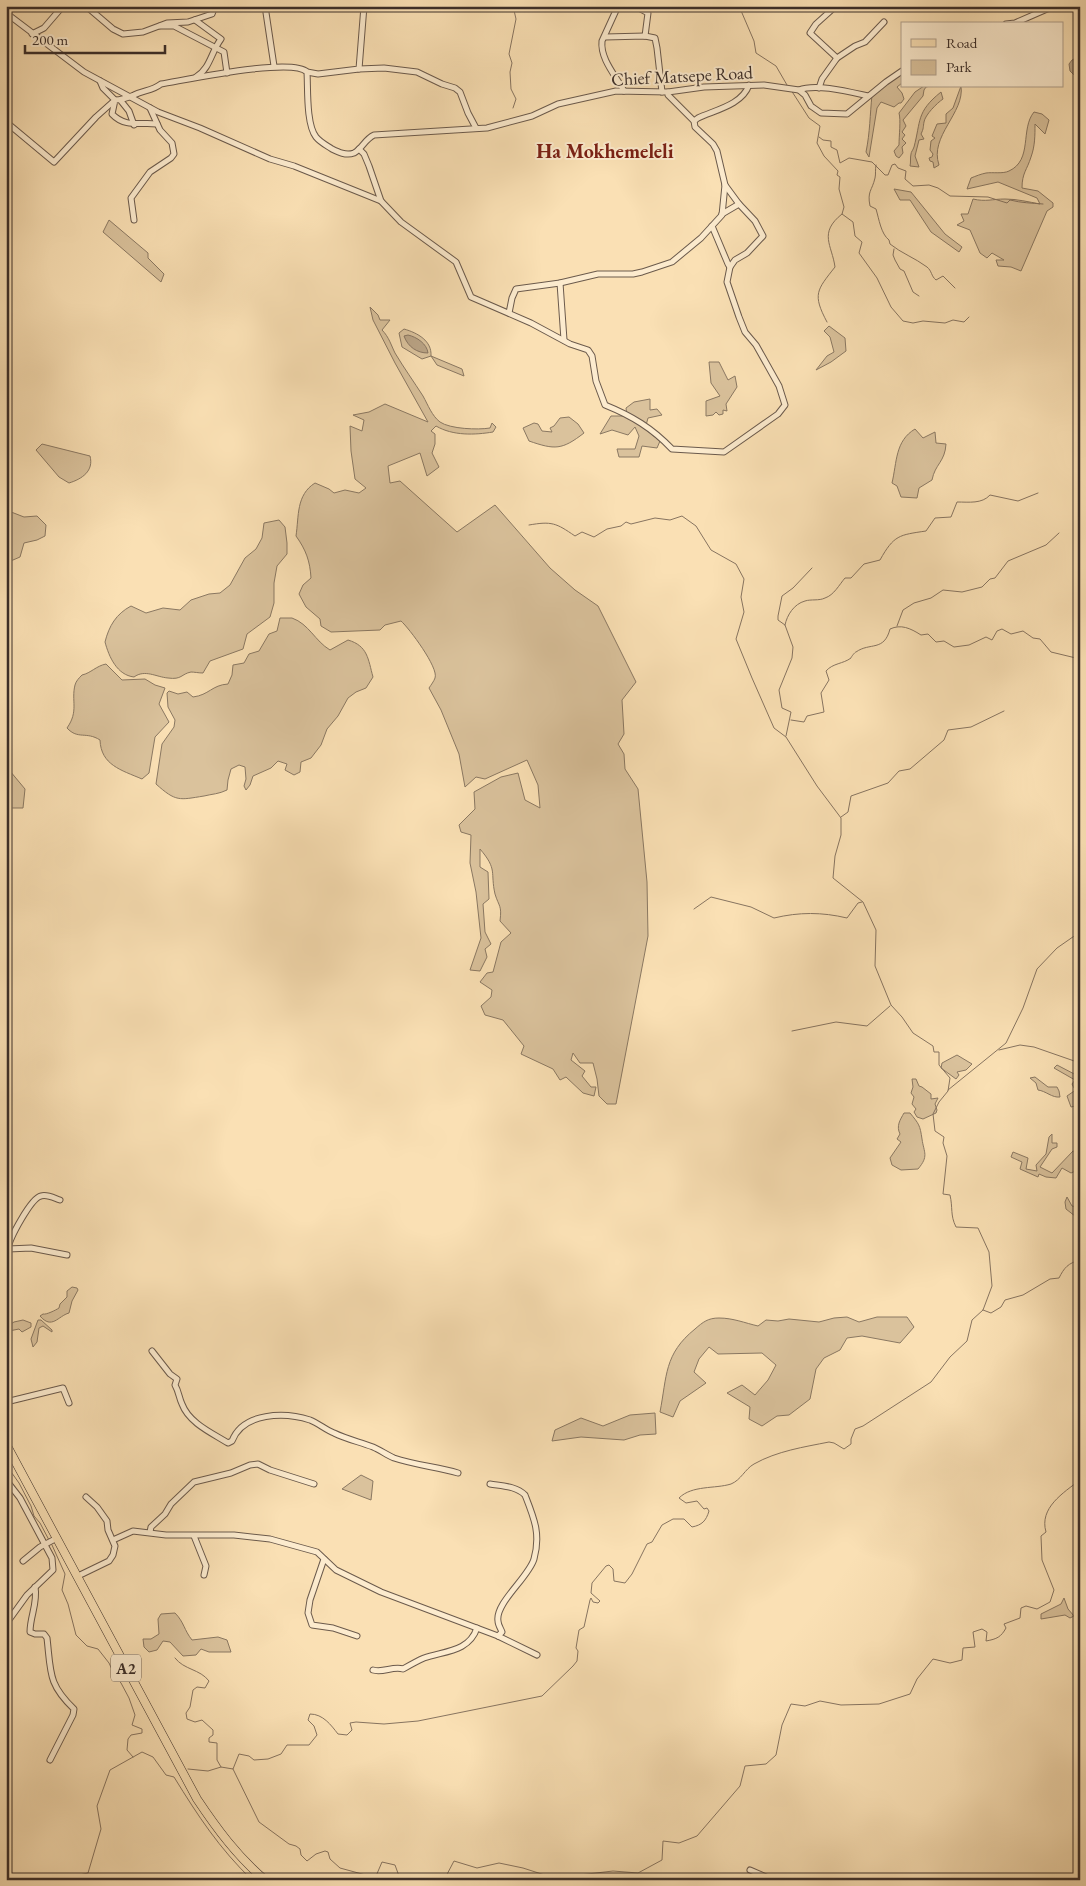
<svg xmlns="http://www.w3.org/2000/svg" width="1086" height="1886" viewBox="0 0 1086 1886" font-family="'EB Garamond',serif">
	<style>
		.green { fill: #dac29c; stroke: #8a7862 }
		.water { fill: #b9a385; stroke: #877460 }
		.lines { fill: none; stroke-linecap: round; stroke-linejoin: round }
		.stream { stroke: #877460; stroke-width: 1 }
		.minor-casing { stroke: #6b5a4c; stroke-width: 7 }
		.primary-casing { stroke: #3b2e29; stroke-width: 9 }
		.minor { stroke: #fcebce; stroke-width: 5 }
		.primary { stroke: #fae0b4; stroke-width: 8 }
		.labels { text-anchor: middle; stroke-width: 4; stroke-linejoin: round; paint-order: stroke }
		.shield { fill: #fcebce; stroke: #75675a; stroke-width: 1 }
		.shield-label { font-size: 16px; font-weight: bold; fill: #3b2e29 }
		.street-label { font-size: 18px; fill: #3b2e29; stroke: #fcebce }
		.quarter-label { font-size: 20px; font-weight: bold; fill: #7a1f14; stroke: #fcebce }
	</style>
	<rect width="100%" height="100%" fill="#fae0b4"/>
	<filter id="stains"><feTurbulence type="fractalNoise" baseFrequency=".004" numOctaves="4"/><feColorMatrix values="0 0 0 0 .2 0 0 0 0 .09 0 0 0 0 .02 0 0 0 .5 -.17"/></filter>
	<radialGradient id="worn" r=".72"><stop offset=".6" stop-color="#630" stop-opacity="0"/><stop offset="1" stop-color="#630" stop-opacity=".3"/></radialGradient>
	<!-- green -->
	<g class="green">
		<path d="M902,74V83L897,87L902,93L904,99L901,103H899L894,107L881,102L877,108L869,157L866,152C870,133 870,114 872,95Z"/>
		<path d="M924,86H930L926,87L924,90L923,96L903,120L906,126L902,132L905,135L902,139L906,143L902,147L903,153L899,158L896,156L894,151L899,145C899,136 901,120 899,113L915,92Z"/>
		<path d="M961,86C965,113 929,136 939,165L934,168L933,162L930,161L929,158L932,157L933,154L930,150L931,141L935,138L932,136L937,124L946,123V114L953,108Z"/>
		<path d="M941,92L943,99C937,103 925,115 924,122C923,127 924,128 921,134L924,139L919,140L915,156L919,167L910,166C911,162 910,158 911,154C911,152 913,150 914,147C921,121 916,112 941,92Z"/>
		<path d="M1034,112L1042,114L1049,120L1045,134L1035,124C1035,136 1035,146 1031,157C1027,170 1022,173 1022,188L1038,191L1053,203V207L1047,211L1021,271L1011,267L998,266L996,260H1004L992,253L987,258L980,253L970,230L957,225L964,221L961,214H968L973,199C986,202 992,199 1005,199C1017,199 1029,202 1040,204L1037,198L998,182L967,189L971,178C976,176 981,174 986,173C993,172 1003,174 1009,171C1033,160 1020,129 1034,112Z"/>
		<path d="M894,189L911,192L945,234L962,247L959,252L931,232L910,200H900Z"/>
		<path d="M109,220L148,253V258L164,274L161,282L103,232Z"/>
		<path d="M370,307L378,315L380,320H390L382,330C389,337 391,345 395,353C404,368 414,382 423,396C428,405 432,416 440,422C450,429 478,430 490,428L492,423L496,427L493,432C475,435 453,436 436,426L431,431L435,434V444L432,453L439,467L427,476L420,453L388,466L390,483L400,481L457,532L495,505L550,568L575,590L598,606L636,682L622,700L624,734L618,744L624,754L625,769L638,789L647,882L648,936L616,1104H607L599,1096L597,1079L593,1063H580L573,1053L571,1060L585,1071L582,1076L591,1087H596L594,1096L583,1093L566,1077L560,1080L553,1069L521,1054L524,1046L503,1020L485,1015L481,1006L491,997L492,990L480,982L487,973L493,972L501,942L511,933L500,921C502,905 499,907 495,894C490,872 498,870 480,849V867L488,872L489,899L483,904L485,932L491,944L485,949L487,957L480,971L470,970L481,938L476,892L470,863L471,835L461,832L459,825L475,809L474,792L501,777L518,773L525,800L540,808L538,785L527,760L485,779L476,777L465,787L459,754L441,710L429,688C431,685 434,681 435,678C439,668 409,628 401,621L385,625L380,630L331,632L321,626L320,619L306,607L299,594L303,585L311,578C310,561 306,550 296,536C299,516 296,495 315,483L329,489L334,493L345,490L359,493L366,488L355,479L351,451L350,426L362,431L364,420L353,415L369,412L385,404L428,422L395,363L373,320Z"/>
		<path d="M829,326L845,338L846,351L831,362L816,370L827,356L834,352L830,337L824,331Z"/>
		<path d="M404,329C418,333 432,341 431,356L462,369L464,376L437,365L431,356L422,359L402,347L399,333Z"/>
		<path d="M709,362H719L728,380L735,376L737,387L726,404L727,411L723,410V414L719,415L716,412L713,415L706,416V401L720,396L711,383Z"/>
		<path d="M650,399V410L657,409L662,415L648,418L645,429L660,441L657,448L642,446L639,457H619L617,449H635L639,436L635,427L628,435L612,430L600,434L611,416H627L626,408L634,402Z"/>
		<path d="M569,417L578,424L584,433C562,450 555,450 529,441L523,428L534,423L538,424L542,431L552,432L550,428L554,426L560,418Z"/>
		<path d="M915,429L923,438L935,432L936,443L946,444C945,462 935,464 932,480L919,488L917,498L901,497L897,486L892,483C897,462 895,441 915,429Z"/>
		<path d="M42,444L90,456C94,471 82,479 69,483L59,477L36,450Z"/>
		<path d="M6,510L24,517L37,516L46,525L45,536L37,540L24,543L20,557L6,563Z"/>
		<path d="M279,520L285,527L287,543V554L277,566L274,583V603L270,617L247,634L243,649L210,661L203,673C199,673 194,672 191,672C181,674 182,680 168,678C156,677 145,669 134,677C117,675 109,657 105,642C109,626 116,614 131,606L146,613L163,608L180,610L191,600L209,594L220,593L230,585L245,558L256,549L262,538L264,523Z"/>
		<path d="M292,618C309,624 315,641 330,650L348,640C368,646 368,659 373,677L366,688L356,692L348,698L338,716L327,729L321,745L311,758L301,762L300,772L294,775L285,770L287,764L278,761L271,768L253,776L250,785L246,790L244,786L246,779L245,767L239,765L231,769L228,780L227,790C219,794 212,794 204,796C179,800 176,802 156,784L162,744L174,727L175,720L168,707L167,693L169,691L178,694L187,692L193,697C209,695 212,685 228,684L232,675L233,665L244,663L249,654L259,651L269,634L277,631L280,618Z"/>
		<path d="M106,664L122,680L145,679L155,685L165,688L159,704L169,722L155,737L149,773L142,779C121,770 101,765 100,740C86,731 78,740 67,728C79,711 71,701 75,685C76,681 79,678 82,675C91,673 96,666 106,664Z"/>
		<path d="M6,758L10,771L25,789L23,808H6Z"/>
		<path d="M957,1055L972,1064L966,1070L957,1072L959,1075L956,1079L941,1068L942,1063Z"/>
		<path d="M1057,1065L1080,1077V1085L1074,1088L1072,1084L1075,1080L1054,1068Z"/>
		<path d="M1035,1077L1048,1087H1057L1059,1091L1060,1097C1052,1098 1046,1091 1038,1090L1036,1083L1030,1078Z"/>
		<path d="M912,1079H916L919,1086L922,1087L931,1094V1099L938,1098L935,1104L937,1110L936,1113L923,1119L917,1117L914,1112L916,1109L912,1104L914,1097L911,1093L913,1087Z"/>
		<path d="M1080,1087V1105L1071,1107L1067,1096Z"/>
		<path d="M904,1113H910C919,1124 920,1125 922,1139C924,1153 929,1156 918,1169L901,1170L892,1165L890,1158L901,1142L897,1139L900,1134C896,1126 900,1120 904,1113Z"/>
		<path d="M1052,1134V1143H1057V1147L1052,1149L1040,1167L1052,1173L1073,1151L1077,1152L1078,1158L1075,1162L1080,1164V1169L1071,1173L1062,1168L1056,1178L1046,1177L1039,1174L1038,1177L1020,1169L1022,1162L1011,1157L1013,1152L1028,1158L1026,1169L1037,1171L1036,1165L1046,1154L1049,1137Z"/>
		<path d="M1067,1197L1072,1206L1080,1208V1220L1066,1209L1065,1202Z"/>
		<path d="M72,1287L77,1288L78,1290L72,1301L69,1313C58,1316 52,1330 40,1316L43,1314C46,1315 56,1310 59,1308L60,1304L67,1297V1291Z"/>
		<path d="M847,1317L859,1322L877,1317H907L914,1327L900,1343L862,1336L847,1338L840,1350L824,1358L816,1369L810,1399L789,1415L777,1416L762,1426L749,1419L750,1407L727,1393L742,1385L755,1395L768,1380L776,1365L762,1353L718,1354L709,1347L699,1359L694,1372L706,1383L680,1401L673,1417L660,1412C667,1376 664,1354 695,1329C703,1322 708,1318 719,1318C733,1318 745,1323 758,1326L766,1320L778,1321L789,1319L819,1322L834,1318Z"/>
		<path d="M23,1320L31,1323V1327L22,1332L19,1329L9,1331L6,1329V1327L14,1322Z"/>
		<path d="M38,1320H41L52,1330V1332L43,1326L39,1328L37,1342L33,1347L31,1339Z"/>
		<path d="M655,1413L656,1434L640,1435L624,1440L581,1437L552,1441L555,1430L581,1418L603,1426L630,1415Z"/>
		<path d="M361,1475L373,1481L371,1500L342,1489Z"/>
		<path d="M1064,1598L1068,1609L1074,1616L1070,1618L1065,1615L1041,1619V1614L1061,1604Z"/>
		<path d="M175,1613C184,1622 184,1630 192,1640L218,1637L227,1640L231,1652H209L201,1649L196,1655L183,1656L170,1642L163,1641L157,1650L149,1652L144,1647L143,1639H151L159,1634L158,1619L161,1614Z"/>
	</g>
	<!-- water -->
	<g class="water">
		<path d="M1078,57L1080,60V77L1077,78L1070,71L1069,64L1072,60Z"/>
		<path d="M408,335C417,337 427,344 428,353C417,353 408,347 404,336Z"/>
	</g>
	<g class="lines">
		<!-- stream -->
		<g class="stream">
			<path d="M513,6L516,19L509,54L512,63L510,72L511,89L516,99L513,108"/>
			<path d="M739,6L754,41L756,53L776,66L787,85"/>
			<path d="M791,90L809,118L820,126L817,143L824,156L838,171L837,175L840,177L839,189L844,207L842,214L853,222L855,236L862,242L859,253L877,278L891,307L903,321L913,323L923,321L945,323L953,320L964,322L969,317"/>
			<path d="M819,137L823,140L831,141V147L837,150L840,163L849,158L872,162L885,175H888L892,165L895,164L898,168L906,171L905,179L913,186L929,185L938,188L950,196L988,197L1007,203L1010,200C1022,203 1031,203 1043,204"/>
			<path d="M876,165C875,170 876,174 875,178C872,191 867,191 870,206L876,209C879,219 881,234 889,240L890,244C901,253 915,258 927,267C932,271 931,276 936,280L943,276L955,288"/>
			<path d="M894,249L893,255L895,260L900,269L904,271L913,292L919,296"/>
			<path d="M827,322C812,294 817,290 835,267C832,245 818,233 842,214"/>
			<path d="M785,625C787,615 794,604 805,601C811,599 819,601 825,598C834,595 839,585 845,578H851L864,564L880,560C894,535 899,535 926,531L935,518L951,517L957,502C969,502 982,504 990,495L1018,501L1038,493"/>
			<path d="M897,626L903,610L914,603L931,598L943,590L962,592L982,587L990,579L995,578L1008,561L1046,545L1059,533"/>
			<path d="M791,720L804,722L807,716L824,712L821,693L829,680L826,671C833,663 843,664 851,658C851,657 855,652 856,652C870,642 884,652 890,629C901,624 910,628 921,635L928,634L936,642L944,641L954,647L969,645L986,637L992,640L997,631L1002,629L1011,634L1023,631L1033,638L1040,639L1051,652L1080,659"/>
			<path d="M786,736L791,712L782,708L779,690L792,658L793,647L785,625L778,620V616L782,596L793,588L812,568"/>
			<path d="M841,817L848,812L851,796L888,783L899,771L910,769L944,740L948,730L971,727L1004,711"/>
			<path d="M694,909L711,897L751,907L774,918C799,912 822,912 847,918L858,903L862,902"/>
			<path d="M792,1031L836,1022L867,1026L890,1006"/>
			<path d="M999,1050L1020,1045L1034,1047L1080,1063"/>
			<path d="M948,1090L1006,1043L1023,1008L1037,969L1057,948L1080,932"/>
			<path d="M983,1310L991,1313L1001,1307L1005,1300L1023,1295L1050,1279L1059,1278C1064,1268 1068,1263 1080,1260"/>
			<path d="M9,1469L19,1483L31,1506L34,1516L40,1523L49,1540"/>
			<path d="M52,1545L65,1574L62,1590L68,1604L76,1635L87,1646L98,1649L109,1663L115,1676L121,1683L129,1698L135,1715L132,1725L142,1729V1733L131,1735L128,1739L127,1750L133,1757"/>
			<path d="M175,1658C184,1670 200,1669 209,1681L205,1688L197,1687L193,1690L190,1707L186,1713L187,1719L195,1722L202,1720L213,1730V1735L209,1738V1742L217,1743V1760L221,1767"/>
			<path d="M188,1769L208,1771L221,1767L233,1769L239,1754L249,1756L254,1760L268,1759L281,1754L287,1745H309L317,1735L314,1726L308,1720L310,1714C323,1714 331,1725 338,1734L347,1735L352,1730L350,1723L356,1722L384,1724L418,1721L542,1696L573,1666L577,1661L578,1651L576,1648L579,1630L584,1627L590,1600L591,1598L593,1602L598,1603L600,1601L591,1593L592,1583L606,1566L609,1565L613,1569L614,1581L625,1583L632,1574L647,1544L652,1542L662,1525L673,1519H684L692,1527C702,1525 706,1521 709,1511L707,1508L704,1509L697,1501L686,1503L679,1498C692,1485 715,1489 731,1484C741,1480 745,1469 754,1464C777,1451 804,1447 829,1442L834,1443L844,1449L851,1444V1439L855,1429L863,1426L931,1382L950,1357L967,1341L972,1320L983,1310L992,1286L989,1252L978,1228L956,1227C950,1215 953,1208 950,1195L943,1194L947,1156L943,1143L944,1137L935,1131L933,1114L939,1102L948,1091L950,1078L939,1065V1052H934L933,1046L913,1033L902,1017L891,1005L875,966L876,930L863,902L833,878L835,856L841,835V818L817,786L786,737L774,728L752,678L736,639L744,612L741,597L744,579L736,564L711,550L696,526L682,516L670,520L655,518L631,524L626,522L621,526L607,529L594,537L582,532L575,536C556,523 552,521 529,525"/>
			<path d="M233,1769L259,1822L289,1844L296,1846L300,1849L301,1855L307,1861L316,1854L325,1851L328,1852L330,1859L340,1868L373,1877L376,1876L382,1862L395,1865L399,1876L398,1880"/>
			<path d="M66,1880L70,1877L88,1873L101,1829L97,1806L110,1770L142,1752L153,1757L166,1775L174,1777C198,1816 219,1848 252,1880"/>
			<path d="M444,1880L454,1861L477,1868L499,1863L523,1868L554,1878L613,1871L638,1873L662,1860L663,1841L679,1843L697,1836L740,1786L745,1766L766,1764L776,1755L782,1725L791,1704L805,1706L820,1701L841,1705L879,1704L910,1694L917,1679L933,1659L950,1663L962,1660L963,1648L975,1647L973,1632L982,1629L987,1632L986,1641C997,1639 1001,1637 1006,1628L1004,1624L1020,1618L1021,1608L1026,1606L1037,1609L1050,1602L1054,1590L1042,1560L1041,1536L1046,1532C1039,1508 1063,1493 1080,1480"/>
		</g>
		<!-- minor casing -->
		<g class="minor-casing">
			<g id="minor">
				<path d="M86,6L113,29L123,34L143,32L167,23L188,22L212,14L215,6"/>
				<path d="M265,6L274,66"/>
				<path d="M618,6L602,41C600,59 616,76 624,91"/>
				<path d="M635,6L648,13L645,36"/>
				<path d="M836,6L816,24L810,33L837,58"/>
				<path d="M6,13L84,72L158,112L200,128L270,159L294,166L381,201"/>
				<path d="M195,20L221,39C211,52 210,69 196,77"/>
				<path d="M1006,24L1015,23L1054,6"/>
				<path d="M160,26H174L224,52L227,73"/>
				<path d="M32,34L44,28L63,6"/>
				<path d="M605,37L645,36L655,38L657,48L662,92"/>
				<path d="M359,69L384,68L417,72L442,84L455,88L460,92L468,113L476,128"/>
				<path d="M307,72L318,74L359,69L364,6"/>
				<path d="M819,88L822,79L837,58L855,46L865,42L884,22"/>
				<path d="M799,90C816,83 850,92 868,96"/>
				<path d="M121,101L129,111L134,125"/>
				<path d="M694,121L698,118C715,110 742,105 749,85"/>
				<path d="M6,122L54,162L96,117L115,100L103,88L100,81"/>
				<path d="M157,124C141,122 125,128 112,114L115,100C123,100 127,98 134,95C144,90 152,91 161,84C186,80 292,57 307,72C308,88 306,124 316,137C320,142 326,145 332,149C338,152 346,156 354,153C362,149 365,139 374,135L487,128L532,116L558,104L616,91L668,92L704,87L764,85L799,90L805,95L811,106L821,113L847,114L886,82L902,71"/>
				<path d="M359,149L364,154L369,166L381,201L401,222L456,262L471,297L531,323L570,344L588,350L592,356L596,381L605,405C632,416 652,428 672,449L724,452L778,414L785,405L779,386L756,345L745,332L739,317L727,282L730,267L728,264L712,226"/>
				<path d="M725,185L739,204L755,221L763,236L747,253L735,260L730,267"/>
				<path d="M722,214L739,204"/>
				<path d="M134,220L131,198L150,172L171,158L174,154L172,143L160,130L150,108"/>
				<path d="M560,283L564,340"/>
				<path d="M509,313L512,298L516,289L560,283L598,274H633L642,272L672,262L701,238L722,215L725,185L717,151L713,144L695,127L694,121L668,95V92"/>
				<path d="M6,1249H8C9,1239 31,1198 41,1196C47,1194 54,1198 60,1200"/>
				<path d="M8,1249L31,1248L67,1255"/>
				<path d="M152,1351L170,1374L177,1379L175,1385C179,1392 179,1398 182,1404C189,1423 212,1433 228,1443L232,1441C243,1412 285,1412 310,1420C318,1423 326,1430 334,1433C346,1439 360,1442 373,1447C380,1450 387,1455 394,1458C415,1465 437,1467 458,1473"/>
				<path d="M6,1402L63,1388L69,1403"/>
				<path d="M6,1480L20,1498L52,1558L53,1570L27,1595L6,1624"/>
				<path d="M490,1484C502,1486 516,1486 525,1495C534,1518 541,1534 534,1559C529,1577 495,1603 498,1621C498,1625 501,1629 502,1632L498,1636"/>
				<path d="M150,1532L151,1527L165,1514L171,1504L194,1482L231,1473L250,1465L258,1464L270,1470L314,1484"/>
				<path d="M194,1536L206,1566L204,1575"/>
				<path d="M113,1540L133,1531L166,1535H234L270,1539L317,1552L336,1570L381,1592L498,1636L537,1655"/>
				<path d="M324,1559L310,1600L308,1613L312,1625L333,1628L357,1636"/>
				<path d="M23,1561L40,1547L57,1538"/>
				<path d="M78,1576L109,1561L113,1555L115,1546L108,1530L107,1521L97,1507L86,1497"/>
				<path d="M35,1587C38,1603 30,1616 30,1632L35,1634H44L47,1638C51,1673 48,1684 74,1709L73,1715L50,1760"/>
				<path d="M373,1670C383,1673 393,1666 403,1669C410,1665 417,1661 424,1658C444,1651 469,1652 477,1628"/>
				<path d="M750,1870L773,1880"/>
			</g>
		</g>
		<!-- primary casing -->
		<g class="primary-casing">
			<path id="primary" d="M6,1444L197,1799C217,1829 237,1856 265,1880"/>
		</g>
		<!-- minor -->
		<use href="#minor" class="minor"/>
		<!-- primary -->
		<use href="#primary" class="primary"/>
	</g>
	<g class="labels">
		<!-- shield labels -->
		<rect class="shield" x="111" y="1654.5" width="30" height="27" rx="4"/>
		<g class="shield-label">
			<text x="126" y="1674">A2</text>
		</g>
		<!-- street labels -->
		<g class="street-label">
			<text transform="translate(682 76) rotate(-3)" y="6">Chief Matsepe Road</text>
		</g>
		<!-- quarter labels -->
		<g class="quarter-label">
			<text x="605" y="158">Ha Mokhemeleli</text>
		</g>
	</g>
	<!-- margin -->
	<rect width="1086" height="1886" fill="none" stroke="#fae0b4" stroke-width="25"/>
	<rect x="8" y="8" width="1071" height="1871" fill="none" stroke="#3b2e29" stroke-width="2.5"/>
	<rect x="12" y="12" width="1061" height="1861" fill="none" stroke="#3b2e29"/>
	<!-- legend -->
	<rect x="901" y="22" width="162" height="65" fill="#fcebce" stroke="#af9f8c"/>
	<rect x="911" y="39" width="25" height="8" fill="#fae0b4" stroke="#af9f8c"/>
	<text x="946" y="48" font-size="15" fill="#3b2e29">Road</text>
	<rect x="911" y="60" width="25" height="15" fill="#dac29c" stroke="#af9f8c"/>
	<text x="946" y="72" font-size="15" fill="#3b2e29">Park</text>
	<!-- scale -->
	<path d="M25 45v8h140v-8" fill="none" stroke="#3b2e29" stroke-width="2.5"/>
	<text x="32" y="45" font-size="15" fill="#3b2e29" stroke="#fcebce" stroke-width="4" paint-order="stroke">200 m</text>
	<rect width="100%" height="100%" filter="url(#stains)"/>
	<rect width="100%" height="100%" fill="url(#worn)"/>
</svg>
